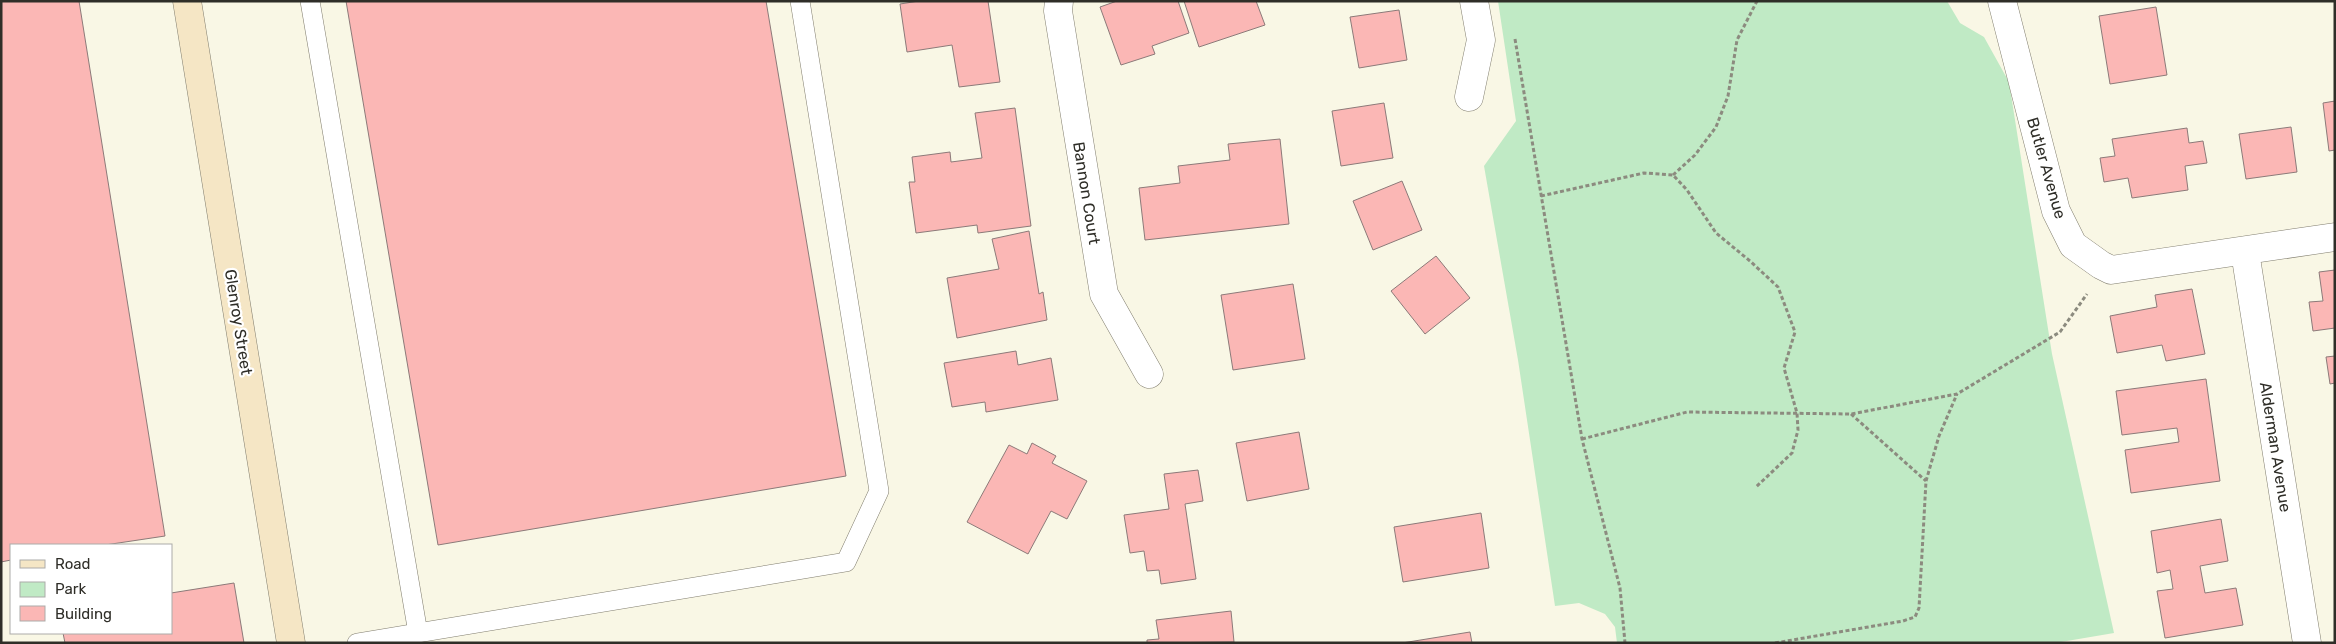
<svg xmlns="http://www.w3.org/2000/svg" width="2336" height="644" viewBox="0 0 2336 644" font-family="Rubik,sans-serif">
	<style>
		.green { fill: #c0eac5 }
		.building { fill: #fbb7b5; stroke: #8c7a79 }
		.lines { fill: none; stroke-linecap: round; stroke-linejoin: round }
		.lane-casing { stroke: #807d6e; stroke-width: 20 }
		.street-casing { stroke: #807d6e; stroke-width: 29 }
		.secondary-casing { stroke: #807d6e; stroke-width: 29 }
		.path { stroke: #8c8b7f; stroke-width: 3; stroke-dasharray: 4 2.5; stroke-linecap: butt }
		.lane { stroke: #fff; stroke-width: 19 }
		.street { stroke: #fff; stroke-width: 28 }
		.secondary { stroke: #f5e6c5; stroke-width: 28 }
		.labels { text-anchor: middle; stroke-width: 4.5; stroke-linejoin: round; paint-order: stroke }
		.street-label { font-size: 16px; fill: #2f2e28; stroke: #fff }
	</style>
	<rect width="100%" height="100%" fill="#f9f7e5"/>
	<!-- green -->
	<path class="green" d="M1498,1H1947L1960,23L1984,37L2009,82L2052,354L2114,633L2055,643H1617L1615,627L1605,614L1579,603L1555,606L1518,360L1484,166L1516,121Z"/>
	<!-- building -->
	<g class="building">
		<path d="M1,1H79L165,536L105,545H11V560L1,562Z"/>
		<path d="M346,1H766L846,476L438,545Z"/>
		<path d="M919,1H988L1000,82L959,87L952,45L907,52L900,4Z"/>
		<path d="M1117,1H1178L1189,33L1152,46L1155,54L1121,65L1100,7Z"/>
		<path d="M1184,1H1256L1265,25L1199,47Z"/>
		<path d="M2156,7L2167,75L2110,84L2099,16Z"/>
		<path d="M1399,10L1407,60L1359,68L1350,17Z"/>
		<path d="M2335,101V150L2329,151L2323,103Z"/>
		<path d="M1384,103L1393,158L1341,166L1332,111Z"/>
		<path d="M1015,108L1031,226L978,233L977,225L916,233L909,182H915L912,157L950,152L951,162L982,158L975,113Z"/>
		<path d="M2291,127L2297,172L2246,179L2239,134Z"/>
		<path d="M2187,128L2189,143L2203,141L2207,163L2185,166L2188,190L2132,198L2128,178L2104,182L2100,158L2115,156L2112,139Z"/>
		<path d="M1280,139L1289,224L1145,240L1139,188L1180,183L1178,166L1230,160L1228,144Z"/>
		<path d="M1402,181L1422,230L1373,250L1353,201Z"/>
		<path d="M1029,231L1039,294L1043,292L1047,320L957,338L947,278L999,269L992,239Z"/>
		<path d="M1436,256L1470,298L1425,334L1391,291Z"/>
		<path d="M2335,270V328L2313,331L2309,302L2323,301L2319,272Z"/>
		<path d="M1293,284L1305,359L1233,370L1221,295Z"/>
		<path d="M2192,289L2205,354L2166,361L2162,345L2117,353L2110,316L2157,307L2155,295Z"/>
		<path d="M1016,351L1018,365L1051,358L1058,400L986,412L985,402L952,407L944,363Z"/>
		<path d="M2335,356V383L2330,384L2326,357Z"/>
		<path d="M2206,379L2220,481L2131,493L2125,450L2179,442L2177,428L2122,435L2116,391Z"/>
		<path d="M1299,432L1309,489L1247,501L1236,443Z"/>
		<path d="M1032,443L1056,456L1052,463L1087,481L1067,519L1051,511L1028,554L967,522L1009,445L1027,454Z"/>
		<path d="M1198,470L1203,501L1185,504L1196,579L1161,584L1159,570L1147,571L1144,551L1130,553L1124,515L1169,509L1164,474Z"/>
		<path d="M1481,513L1489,568L1403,582L1394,527Z"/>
		<path d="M2221,519L2228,561L2200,566L2205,593L2236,588L2243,625L2165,638L2157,591L2173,589L2170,570L2157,573L2151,531Z"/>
		<path d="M234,583L244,643H65L63,633H171V593Z"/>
		<path d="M1231,611L1234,642L1147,643V640L1159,639L1156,620Z"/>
		<path d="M1470,632L1472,643H1402Z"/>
	</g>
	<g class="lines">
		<!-- lane casing -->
		<g class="lane-casing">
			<g id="lane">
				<path d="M310,1L418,633"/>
				<path d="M357,643L846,562L879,491L800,1"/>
			</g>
		</g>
		<!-- street casing -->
		<g class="street-casing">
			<g id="street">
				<path d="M1059,1L1058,11L1104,294L1149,374"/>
				<path d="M2002,1L2056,211L2073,245L2101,265L2111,270L2335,237"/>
				<path d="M1469,97L1481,40L1474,1"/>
				<path d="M2245,252L2307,643"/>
			</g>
		</g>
		<!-- secondary casing -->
		<g class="secondary-casing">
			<path id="secondary" d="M187,1L291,643"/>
		</g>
		<!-- path -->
		<g class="path">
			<path d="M1515,39L1582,439L1620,588L1625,643"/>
			<path d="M1673,175L1695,155L1716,127L1728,96L1737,40L1757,1"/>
			<path d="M1541,196L1644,173L1673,175L1687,190L1716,233L1750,261L1778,287L1795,332L1784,368L1797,413L1798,430L1792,453L1756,487"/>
			<path d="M1851,414L1926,481"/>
			<path d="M1582,439L1687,412L1851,414L1957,394L2060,332L2087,294"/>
			<path d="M1775,643L1903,621L1915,617L1919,608L1926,481L1939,436L1957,394"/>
		</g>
		<!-- lane -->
		<use href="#lane" class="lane"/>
		<!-- street -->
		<use href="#street" class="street"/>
		<!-- secondary -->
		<use href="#secondary" class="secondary"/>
	</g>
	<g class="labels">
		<!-- street labels -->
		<g class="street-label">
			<text transform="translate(2047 168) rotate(74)" y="6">Butler Avenue</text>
			<text transform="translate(1087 193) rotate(81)" y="6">Bannon Court</text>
			<text transform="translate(239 322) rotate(81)" y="6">Glenroy Street</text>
			<text transform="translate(2276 447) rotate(81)" y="6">Alderman Avenue</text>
		</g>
	</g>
	<!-- border -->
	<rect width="2336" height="644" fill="none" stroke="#2f2e28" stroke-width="5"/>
	<!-- legend -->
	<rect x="10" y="544" width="162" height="90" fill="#ffffff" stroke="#acaba9"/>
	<rect x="20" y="560" width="25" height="8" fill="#f5e6c5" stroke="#acaba9"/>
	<text x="55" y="569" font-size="15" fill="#2f2e28">Road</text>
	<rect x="20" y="582" width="25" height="15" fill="#c0eac5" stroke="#acaba9"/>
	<text x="55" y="594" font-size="15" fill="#2f2e28">Park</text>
	<rect x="20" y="606" width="25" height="15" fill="#fbb7b5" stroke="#acaba9"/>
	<text x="55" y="619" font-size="15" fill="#2f2e28">Building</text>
</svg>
